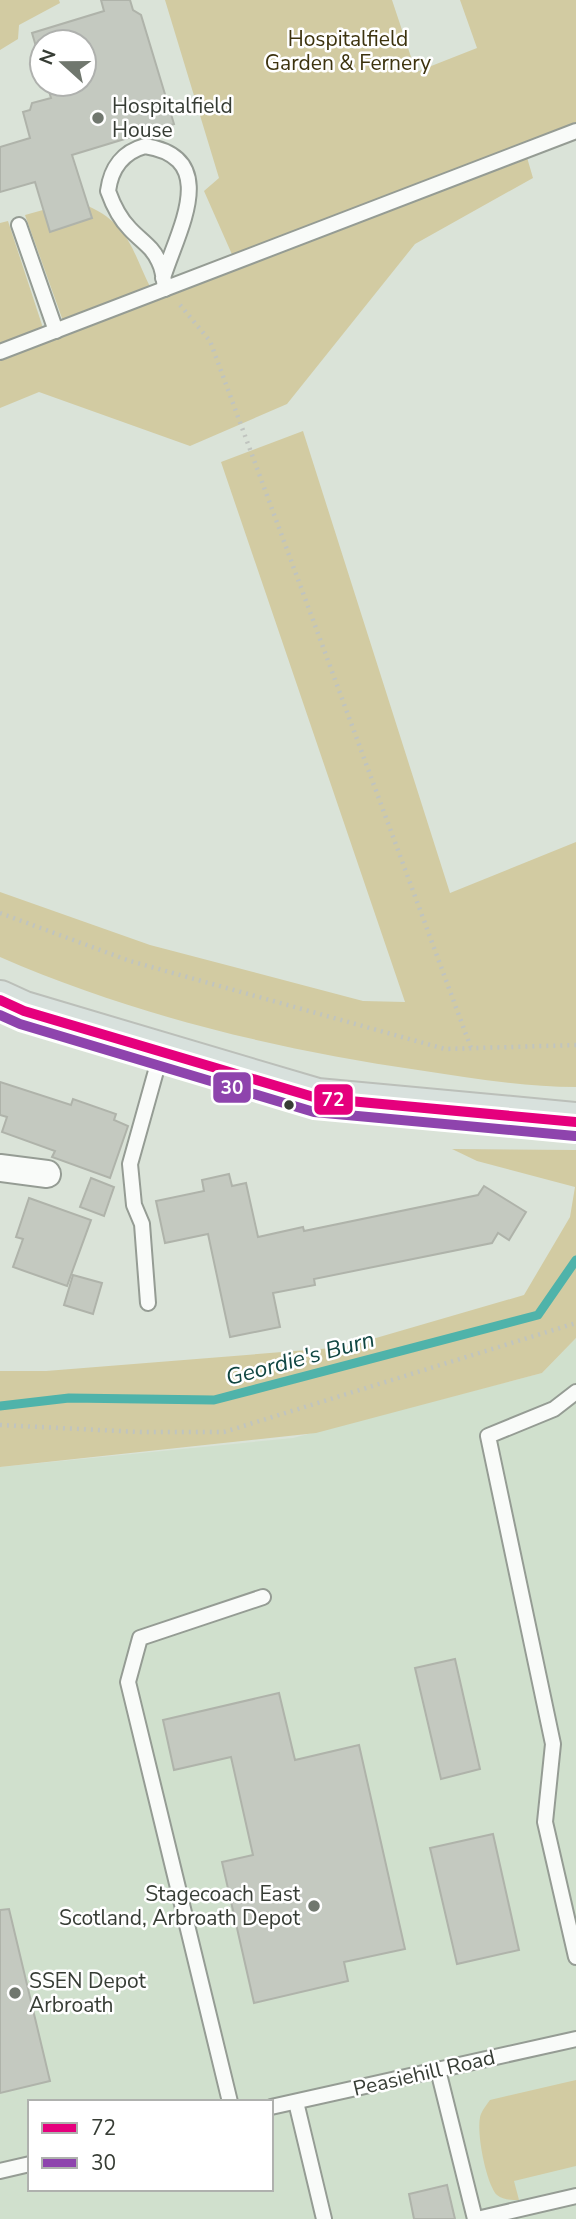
<svg xmlns="http://www.w3.org/2000/svg" width="576" height="2219" viewBox="0 0 576 2219" font-family="'Nunito Sans',sans-serif">
	<style>
		.built { fill: #d0e0cd; fill-rule: evenodd }
		.green { fill: #d2cba2 }
		.lines { fill: none; stroke-linecap: round; stroke-linejoin: round }
		.stream { stroke: #4fb3aa; stroke-width: 9 }
		.building { fill: #c4c9c0; stroke: #afb3aa; stroke-width: 2 }
		.lane-casing { stroke: #959c94; stroke-width: 18 }
		.street-casing { stroke: #959c94; stroke-width: 30 }
		.primary-casing { stroke: #bbbfb9; stroke-width: 42 }
		.path { stroke: #c0c4bf; stroke-width: 4.5; stroke-dasharray: 2 5; stroke-linecap: butt }
		.lane { stroke: #f9fbf9; stroke-width: 14 }
		.street { stroke: #f9fbf9; stroke-width: 26 }
		.primary { stroke: #d8e1dd; stroke-width: 38 }
		.bus-1-casing { stroke: #fff; stroke-width: 16 }
		.bus-2-casing { stroke: #fff; stroke-width: 16 }
		.bus-1 { stroke: #e5007d; stroke-width: 10 }
		.bus-2 { stroke: #8e44ad; stroke-width: 10 }
		.poi-dot { fill: #70776e; stroke: #fff; stroke-width: 2.5 }
		.bus-dot { fill: #373d35; stroke: #fff; stroke-width: 2.5 }
		.labels { text-anchor: middle; stroke-width: 5; stroke-linejoin: round; paint-order: stroke }
		.park-label { font-size: 21px; fill: #3d330e; stroke: #fff }
		.poi-label { font-size: 21px; fill: #373d35; stroke: #fff; text-anchor: start }
		.street-label { font-size: 21px; fill: #373d35; stroke: #fff }
		.water-label { font-size: 23px; font-style: italic; fill: #104642; stroke: #fff }
		.line-badge { stroke: #fff; stroke-width: 2.5 }
		.badge-label { font-size: 19px; text-anchor: middle; font-weight: bold; fill: #fff }
	</style>
	<rect width="100%" height="100%" fill="#dae3d8"/>
	<!-- built -->
	<path class="built" d="M576,1338V2219H0V1467L293,1438L542,1373ZM30,2102H271V2189H30Z"/>
	<!-- green -->
	<g class="green">
		<path d="M0,0H59L60,3L19,25L18,39L0,50Z"/>
		<path d="M165,0H392L416,72L477,48L460,0H576V122L526,154L533,178L415,244L287,404L190,446L39,392L0,408V360L84,328L80,315L63,321L25,215L43,210L50,231L91,218L88,206C135,227 133,260 157,299L238,268L204,191L219,178Z"/>
		<path d="M8,221L43,328L0,344V223Z"/>
		<path d="M303,431L450,893L576,842V1087C523,1087 471,1078 418,1070C275,1049 133,1015 0,957V892L150,945L363,1001L405,1002L221,462Z"/>
		<path d="M452,1149L576,1150V1338L542,1373L316,1433L0,1467V1371H46L345,1347L524,1295L570,1217L575,1187L477,1161Z"/>
		<path d="M576,2080V2166L514,2181L519,2200C511,2200 503,2200 497,2195C486,2184 475,2128 481,2114C483,2109 487,2104 490,2100Z"/>
	</g>
	<g class="lines">
		<!-- stream -->
		<path class="stream" d="M0,1406L69,1398L214,1400L538,1315L576,1260"/>
	</g>
	<!-- building -->
	<g class="building">
		<path d="M101,0H130L133,10L141,15L174,124L72,155L92,218L50,232L35,182L0,192V147L30,138L23,112L30,110L32,103L51,98L47,84H84V42H42V67L32,33L104,11Z"/>
		<path d="M0,1082L71,1105L73,1099L116,1114L114,1120L128,1126L110,1178L52,1157L55,1151L2,1132L7,1117L0,1115Z"/>
		<path d="M229,1174L232,1186L246,1183L258,1237L303,1227L304,1231L478,1195L484,1186L526,1212L509,1240L498,1233L492,1243L314,1279L315,1285L273,1293L280,1327L230,1337L208,1234L165,1243L156,1201L204,1191L202,1180Z"/>
		<path d="M91,1178L114,1187L104,1216L80,1207Z"/>
		<path d="M29,1198L91,1220L67,1286L13,1267L23,1239L16,1237Z"/>
		<path d="M73,1275L102,1283L93,1314L64,1305Z"/>
		<path d="M455,1659L480,1769L441,1779L415,1668Z"/>
		<path d="M279,1693L295,1760L359,1745L405,1949L344,1962L348,1981L254,2003L222,1862L253,1855L231,1757L174,1770L163,1720Z"/>
		<path d="M493,1834L519,1950L457,1964L430,1848Z"/>
		<path d="M9,1909L50,2081L0,2093V1910Z"/>
		<path d="M447,2185L455,2219H414L409,2194Z"/>
	</g>
	<g class="lines">
		<!-- lane casing -->
		<g class="lane-casing">
			<g id="lane">
				<path d="M19,225L56,331"/>
				<path d="M163,278C177,232 222,158 145,146C123,152 111,168 108,191C113,205 119,218 130,229C140,240 153,247 159,262C163,269 164,280 165,289"/>
				<path d="M0,352L576,131"/>
				<path d="M148,1303L142,1224L134,1205L130,1164L161,1053"/>
				<path d="M576,1392L554,1409L488,1436L553,1744L545,1822L576,1957"/>
				<path d="M438,2070L475,2219"/>
				<path d="M230,2102L128,1682L140,1638L263,1597"/>
				<path d="M296,2102L324,2219"/>
				<path d="M271,2107L576,2039"/>
				<path d="M0,2171L30,2164"/>
				<path d="M477,2219L576,2196"/>
			</g>
		</g>
		<!-- street casing -->
		<g class="street-casing">
			<path id="street" d="M0,1168L47,1174"/>
		</g>
		<!-- primary casing -->
		<g class="primary-casing">
			<path id="primary" d="M0,1000L24,1011L317,1098L576,1122"/>
		</g>
		<!-- path -->
		<g class="path">
			<path d="M180,305L210,341L471,1048"/>
			<path d="M0,913L130,961L445,1049L576,1045"/>
			<path d="M0,1425L140,1432H224L576,1323"/>
		</g>
		<!-- lane -->
		<use href="#lane" class="lane"/>
		<!-- street -->
		<use href="#street" class="street"/>
		<!-- primary -->
		<use href="#primary" class="primary"/>
		<!-- bus-1 casing -->
		<g class="bus-1-casing">
			<path id="bus-1" d="M0,1000L24,1011L317,1098L576,1122"/>
		</g>
		<!-- bus-2 casing -->
		<g class="bus-2-casing">
			<path id="bus-2" d="M0,1015L20,1024L314,1112L575,1136"/>
		</g>
		<!-- bus-1 -->
		<use href="#bus-1" class="bus-1"/>
		<!-- bus-2 -->
		<use href="#bus-2" class="bus-2"/>
	</g>
	<!-- markers -->
	<g class="poi-dot">
		<circle cx="98" cy="118" r="7"/>
		<circle cx="314" cy="1906" r="7"/>
		<circle cx="15" cy="1993" r="7"/>
	</g>
	<circle class="bus-dot" cx="289" cy="1105" r="6"/>
	<g class="labels">
		<!-- park labels -->
		<g class="park-label">
			<text x="348" y="46">Hospitalfield<tspan x="348" dy="24">Garden &amp; Fernery</tspan></text>
		</g>
		<!-- poi labels -->
		<g class="poi-label">
			<text x="112" y="113">Hospitalfield<tspan x="112" dy="24">House</tspan></text>
			<text x="300" y="1901" text-anchor="end">Stagecoach East<tspan x="300" dy="24">Scotland, Arbroath Depot</tspan></text>
			<text x="29" y="1988">SSEN Depot<tspan x="29" dy="24">Arbroath</tspan></text>
		</g>
		<!-- street labels -->
		<g class="street-label">
			<text transform="translate(424 2073) rotate(-13)" y="7">Peasiehill Road</text>
		</g>
		<!-- water labels -->
		<g class="water-label">
			<text transform="translate(300 1358) rotate(-15)" y="8">Geordie's Burn</text>
		</g>
	</g>
	<g class="line-badge">
		<rect x="212" y="1071" width="40" height="33" rx="7" fill="#8e44ad"/>
		<rect x="313" y="1083" width="41" height="33" rx="7" fill="#e5007d"/>
	</g>
	<g class="badge-label">
		<text x="232" y="1094">30</text>
		<text x="333" y="1106">72</text>
	</g>
	<!-- legend -->
	<rect x="28" y="2100" width="245" height="91" fill="#ffffff" stroke="#afb1ae" stroke-width="2"/>
	<rect x="42" y="2123" width="35" height="10" fill="#e5007d" stroke="#afb1ae" stroke-width="2"/>
	<text x="91" y="2135" font-size="21" fill="#373d35">72</text>
	<rect x="42" y="2158" width="35" height="10" fill="#8e44ad" stroke="#afb1ae" stroke-width="2"/>
	<text x="91" y="2170" font-size="21" fill="#373d35">30</text>
	<!-- north arrow -->
	<g transform="translate(63 63) rotate(291)"><circle r="33" fill="#ffffff" stroke="#afb1ae" stroke-width="2"/>
	<path d="M0-5L12 26L0 18L-12 26Z" fill="#70776e"/>
	<text y="-10" font-size="19" font-weight="bold" text-anchor="middle" fill="#373d35">N</text>
	</g>
</svg>
